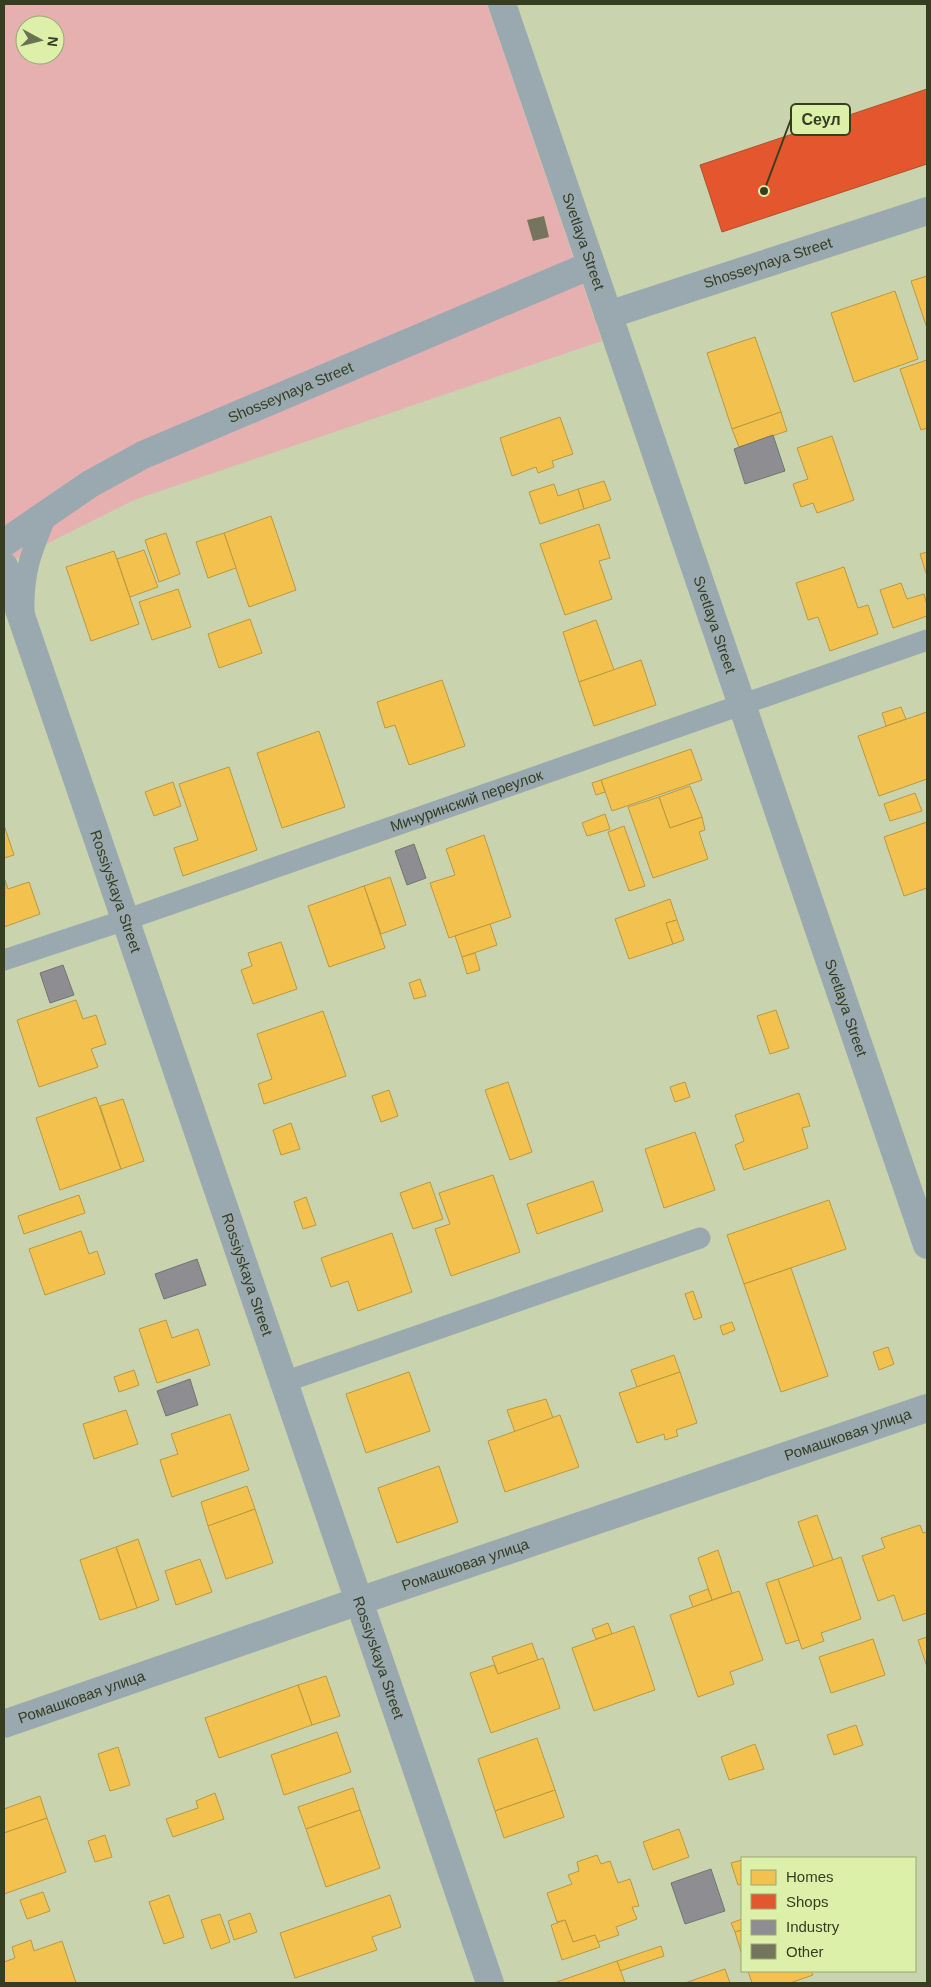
<svg xmlns="http://www.w3.org/2000/svg" width="931" height="1987" viewBox="0 0 931 1987" font-family="Arial,sans-serif">
	<style>
		.green { fill: #e6b0b1; fill-rule: evenodd }
		.homes { fill: #f2c14e; stroke: #ba9940 }
		.shops { fill: #e4572e; stroke: #b04f2a }
		.industry { fill: #8d8d92; stroke: #737570 }
		.building { fill: #75745c }
		.lines { fill: none; stroke-linecap: round; stroke-linejoin: round }
		.lane { stroke: #99a9af; stroke-width: 21 }
		.street { stroke: #99a9af; stroke-width: 28 }
		.labels { text-anchor: middle; stroke-width: 5; stroke-linejoin: round; paint-order: stroke }
		.street-label { font-size: 15px; fill: #363d21; stroke: #ddf0aa }
		.leader { fill: none; stroke: #363d21; stroke-width: 2 }
		.callout-dot { fill: #363d21; stroke: #ddf0aa; stroke-width: 2 }
		.callout { fill: #ddf0aa; stroke: #363d21; stroke-width: 2 }
		.callout-label { font-size: 16px; text-anchor: middle; font-weight: bold; fill: #363d21 }
	</style>
	<rect width="100%" height="100%" fill="#c9d3ad"/>
	<!-- green -->
	<path class="green" d="M4,4H487L602,341L134,500L4,565ZM25,25H55V55H25Z"/>
	<!-- homes -->
	<g class="homes">
		<path d="M927,276V328L911,281Z"/>
		<path d="M895,291L918,359L854,382L831,313Z"/>
		<path d="M755,337L781,412L732,429L707,353Z"/>
		<path d="M927,360V428L921,430L900,369Z"/>
		<path d="M781,412L787,431L739,447L732,429Z"/>
		<path d="M560,417L573,454L552,461L554,467L538,473L536,467L512,476L500,438Z"/>
		<path d="M832,436L854,500L817,513L813,503L801,507L793,484L808,479L797,448Z"/>
		<path d="M604,481L611,500L584,509L578,489Z"/>
		<path d="M554,484L558,496L578,489L584,509L540,524L529,492Z"/>
		<path d="M271,516L296,590L249,607L224,533Z"/>
		<path d="M599,524L610,558L599,561L612,599L565,615L540,544Z"/>
		<path d="M166,533L180,574L159,582L145,540Z"/>
		<path d="M224,533L236,568L208,578L196,542Z"/>
		<path d="M144,550L158,587L130,597L117,559Z"/>
		<path d="M114,551L139,624L91,641L66,567Z"/>
		<path d="M927,552V576L920,554Z"/>
		<path d="M844,567L858,608L868,605L878,634L830,651L818,617L808,620L796,583Z"/>
		<path d="M901,583L907,599L924,594L927,605V616L893,628L880,590Z"/>
		<path d="M178,589L191,627L152,640L139,602Z"/>
		<path d="M250,619L262,653L219,668L208,634Z"/>
		<path d="M596,620L614,670L579,682L563,632Z"/>
		<path d="M641,660L656,705L594,726L579,682Z"/>
		<path d="M442,680L465,746L409,765L395,725L385,728L377,702Z"/>
		<path d="M901,707L906,719L886,726L882,713Z"/>
		<path d="M927,712V779L879,796L858,736Z"/>
		<path d="M319,731L345,807L282,828L257,753Z"/>
		<path d="M691,749L702,780L612,811L601,780Z"/>
		<path d="M229,767L257,850L183,876L174,848L198,840L179,784Z"/>
		<path d="M601,780L605,792L596,795L592,783Z"/>
		<path d="M173,782L181,806L154,816L145,792Z"/>
		<path d="M690,786L702,817L670,828L659,797Z"/>
		<path d="M915,793L922,811L890,821L884,804Z"/>
		<path d="M659,797L670,828L702,817L705,830L699,832L708,859L653,878L628,807Z"/>
		<path d="M605,814L610,829L587,836L582,823Z"/>
		<path d="M927,822V888L904,896L884,837Z"/>
		<path d="M4,825L14,855L4,858Z"/>
		<path d="M624,826L645,886L629,891L608,832Z"/>
		<path d="M484,835L511,917L449,938L430,883L455,875L446,849Z"/>
		<path d="M390,877L406,925L381,934L364,886Z"/>
		<path d="M5,880L8,889L29,882L40,914L4,927Z"/>
		<path d="M364,886L385,948L329,967L308,906Z"/>
		<path d="M670,899L677,920L666,923L673,944L629,959L615,919Z"/>
		<path d="M677,920L684,940L673,944L666,923Z"/>
		<path d="M490,924L497,945L462,957L455,936Z"/>
		<path d="M281,942L297,989L253,1004L241,970L252,966L248,953Z"/>
		<path d="M475,953L480,970L467,974L462,957Z"/>
		<path d="M420,979L426,996L414,999L409,983Z"/>
		<path d="M76,1000L83,1019L96,1015L106,1044L91,1049L98,1067L39,1087L17,1020Z"/>
		<path d="M776,1010L789,1048L770,1054L757,1016Z"/>
		<path d="M323,1011L346,1076L264,1104L258,1084L272,1079L257,1034Z"/>
		<path d="M508,1082L532,1152L510,1160L485,1090Z"/>
		<path d="M685,1082L690,1097L675,1102L670,1087Z"/>
		<path d="M389,1090L398,1116L381,1122L372,1096Z"/>
		<path d="M799,1093L810,1126L802,1128L808,1148L744,1170L735,1145L744,1141L735,1115Z"/>
		<path d="M96,1097L121,1169L60,1190L36,1118Z"/>
		<path d="M123,1099L144,1161L121,1169L100,1106Z"/>
		<path d="M291,1123L300,1149L281,1155L273,1130Z"/>
		<path d="M695,1132L715,1190L664,1208L645,1149Z"/>
		<path d="M493,1175L520,1252L451,1276L435,1229L450,1224L439,1193Z"/>
		<path d="M593,1181L603,1211L537,1234L527,1204Z"/>
		<path d="M430,1182L443,1219L413,1229L400,1193Z"/>
		<path d="M79,1195L85,1213L24,1234L18,1216Z"/>
		<path d="M306,1197L316,1225L303,1229L294,1202Z"/>
		<path d="M829,1200L846,1249L744,1284L727,1235Z"/>
		<path d="M81,1231L89,1254L97,1251L105,1274L45,1295L29,1249Z"/>
		<path d="M392,1233L412,1292L358,1311L348,1281L331,1287L321,1258Z"/>
		<path d="M791,1268L828,1376L781,1392L744,1284Z"/>
		<path d="M693,1291L702,1317L694,1320L685,1294Z"/>
		<path d="M166,1320L172,1338L198,1329L210,1365L157,1383L139,1329Z"/>
		<path d="M732,1322L735,1330L723,1335L720,1326Z"/>
		<path d="M888,1347L894,1364L879,1370L873,1352Z"/>
		<path d="M674,1355L680,1372L637,1387L631,1370Z"/>
		<path d="M134,1370L139,1385L119,1392L114,1377Z"/>
		<path d="M409,1372L430,1431L366,1453L346,1394Z"/>
		<path d="M680,1372L697,1423L676,1430L678,1436L665,1440L664,1434L637,1443L619,1393Z"/>
		<path d="M546,1399L553,1418L515,1432L507,1410Z"/>
		<path d="M126,1410L138,1444L94,1459L83,1424Z"/>
		<path d="M230,1414L249,1470L172,1497L160,1460L178,1454L171,1434Z"/>
		<path d="M560,1415L579,1467L505,1492L488,1441Z"/>
		<path d="M439,1466L458,1522L397,1543L378,1488Z"/>
		<path d="M247,1486L255,1509L208,1526L201,1502Z"/>
		<path d="M255,1509L273,1563L226,1579L208,1526Z"/>
		<path d="M817,1515L833,1560L814,1567L798,1522Z"/>
		<path d="M920,1525L923,1533L927,1532V1613L903,1621L894,1595L878,1601L862,1556L885,1548L881,1538Z"/>
		<path d="M138,1539L159,1600L137,1608L116,1547Z"/>
		<path d="M116,1547L137,1608L100,1620L80,1560Z"/>
		<path d="M718,1550L732,1593L712,1600L698,1558Z"/>
		<path d="M841,1557L861,1619L821,1633L824,1641L802,1649L778,1579Z"/>
		<path d="M200,1559L212,1592L176,1605L165,1571Z"/>
		<path d="M778,1579L799,1640L786,1644L766,1583Z"/>
		<path d="M708,1589L712,1600L693,1607L689,1596Z"/>
		<path d="M739,1591L763,1660L730,1672L734,1684L698,1697L670,1615Z"/>
		<path d="M608,1623L612,1634L596,1639L592,1629Z"/>
		<path d="M634,1626L655,1690L594,1711L572,1648Z"/>
		<path d="M927,1637V1667L918,1640Z"/>
		<path d="M873,1639L885,1675L831,1693L819,1657Z"/>
		<path d="M532,1643L538,1660L498,1674L492,1657Z"/>
		<path d="M543,1658L560,1708L491,1733L470,1673L494,1665L498,1674Z"/>
		<path d="M326,1676L340,1716L312,1725L298,1685Z"/>
		<path d="M298,1685L312,1725L219,1758L205,1718Z"/>
		<path d="M856,1725L863,1745L834,1755L827,1735Z"/>
		<path d="M337,1732L351,1772L284,1795L271,1755Z"/>
		<path d="M537,1738L555,1790L495,1811L478,1759Z"/>
		<path d="M755,1744L764,1769L729,1780L721,1757Z"/>
		<path d="M118,1747L130,1785L110,1791L98,1754Z"/>
		<path d="M353,1788L360,1810L306,1829L298,1807Z"/>
		<path d="M555,1790L564,1817L504,1838L495,1811Z"/>
		<path d="M215,1793L224,1819L173,1837L166,1819L198,1808L196,1801Z"/>
		<path d="M40,1796L47,1818L4,1833V1809Z"/>
		<path d="M360,1810L380,1868L326,1887L306,1829Z"/>
		<path d="M47,1818L66,1872L4,1894V1833Z"/>
		<path d="M679,1829L689,1857L653,1870L643,1842Z"/>
		<path d="M105,1835L112,1857L95,1862L88,1841Z"/>
		<path d="M597,1855L601,1864L610,1861L618,1883L630,1879L639,1906L632,1907L637,1919L616,1927L619,1935L598,1942L595,1935L573,1942L565,1920L557,1922L547,1893L572,1884L568,1875L579,1871L577,1862Z"/>
		<path d="M742,1860V1884L738,1885L731,1863Z"/>
		<path d="M43,1892L50,1911L27,1919L20,1900Z"/>
		<path d="M169,1895L184,1937L164,1944L149,1902Z"/>
		<path d="M390,1895L401,1927L372,1937L377,1950L295,1978L280,1933Z"/>
		<path d="M250,1913L257,1932L234,1940L228,1921Z"/>
		<path d="M220,1914L230,1942L211,1949L201,1920Z"/>
		<path d="M742,1919V1930L735,1932L731,1923Z"/>
		<path d="M565,1920L573,1942L595,1935L600,1947L562,1960L551,1925Z"/>
		<path d="M742,1930V1955L735,1932Z"/>
		<path d="M31,1940L34,1951L62,1941L76,1983H4V1962L15,1958L12,1947Z"/>
		<path d="M661,1946L664,1956L620,1971L617,1961Z"/>
		<path d="M617,1961L625,1983H554Z"/>
		<path d="M725,1969L730,1983H685Z"/>
		<path d="M748,1971H811L813,1975L790,1983H752Z"/>
	</g>
	<!-- shops -->
	<path class="shops" d="M927,89V164L722,232L700,165Z"/>
	<!-- industry -->
	<g class="industry">
		<path d="M773,435L785,471L745,484L734,449Z"/>
		<path d="M414,844L426,878L407,885L395,851Z"/>
		<path d="M63,965L74,995L50,1003L40,973Z"/>
		<path d="M197,1259L206,1285L164,1299L155,1274Z"/>
		<path d="M190,1379L198,1405L166,1416L157,1391Z"/>
		<path d="M711,1869L725,1911L685,1924L671,1883Z"/>
	</g>
	<!-- building -->
	<path class="building" d="M544,216L549,237L533,241L527,220Z"/>
	<g class="lines">
		<!-- lane -->
		<g class="lane">
			<path d="M24,611C23,571 32,550 47,514"/>
			<path id="s1" d="M4,960L125,920L927,640"/>
			<path d="M284,1382L700,1238"/>
		</g>
		<!-- street -->
		<g class="street">
			<path id="s2" d="M502,4L927,1245"/>
			<path id="s3" d="M608,315L927,211"/>
			<path id="s4" d="M4,543L90,484L143,455L591,265"/>
			<path id="s5" d="M4,566L490,1983"/>
			<path id="s6" d="M4,1724L359,1601L927,1408"/>
		</g>
	</g>
	<g class="labels">
		<!-- street labels -->
		<g class="street-label">
			<text dy="5" stroke="none"><textPath href="#s2" startOffset="251">Svetlaya Street</textPath></text>
			<text dy="5" stroke="none"><textPath href="#s3" startOffset="168">Shosseynaya Street</textPath></text>
			<text dy="5" stroke="none"><textPath href="#s4" startOffset="325">Shosseynaya Street</textPath></text>
			<text dy="5" stroke="none"><textPath href="#s2" startOffset="656">Svetlaya Street</textPath></text>
			<text dy="5" stroke="none"><textPath href="#s1" startOffset="489">Мичуринский переулок</textPath></text>
			<text dy="5" stroke="none"><textPath href="#s5" startOffset="344">Rossiyskaya Street</textPath></text>
			<text dy="5" stroke="none"><textPath href="#s2" startOffset="1061">Svetlaya Street</textPath></text>
			<text dy="5" stroke="none"><textPath href="#s5" startOffset="749">Rossiyskaya Street</textPath></text>
			<text dy="5" stroke="none"><textPath href="#s6" startOffset="892">Ромашковая улица</textPath></text>
			<text dy="5" stroke="none"><textPath href="#s6" startOffset="488">Ромашковая улица</textPath></text>
			<text dy="5" stroke="none"><textPath href="#s5" startOffset="1154">Rossiyskaya Street</textPath></text>
			<text dy="5" stroke="none"><textPath href="#s6" startOffset="82">Ромашковая улица</textPath></text>
		</g>
	</g>
	<!-- callouts -->
	<path class="leader" d="M764 191L791 119"/>
	<circle class="callout-dot" cx="764" cy="191" r="5"/>
	<rect class="callout" x="791" y="104" width="59" height="31" rx="5"/>
	<g class="callout-label">
		<text x="821" y="125">Сеул</text>
	</g>
	<!-- border -->
	<rect width="931" height="1987" fill="none" stroke="#363d21" stroke-width="10"/>
	<!-- legend -->
	<rect x="741" y="1857" width="175" height="115" fill="#ddf0aa" stroke="#9aa873"/>
	<rect x="751" y="1870" width="25" height="15" fill="#f2c14e" stroke="#9aa873"/>
	<text x="786" y="1882" font-size="15" fill="#363d21">Homes</text>
	<rect x="751" y="1894" width="25" height="15" fill="#e4572e" stroke="#9aa873"/>
	<text x="786" y="1907" font-size="15" fill="#363d21">Shops</text>
	<rect x="751" y="1920" width="25" height="15" fill="#8d8d92" stroke="#9aa873"/>
	<text x="786" y="1932" font-size="15" fill="#363d21">Industry</text>
	<rect x="751" y="1944" width="25" height="15" fill="#75745c" stroke="#9aa873"/>
	<text x="786" y="1957" font-size="15" fill="#363d21">Other</text>
	<!-- north arrow -->
	<g transform="translate(40 40) rotate(97)"><circle r="24" fill="#ddf0aa" stroke="#9aa873"/>
	<path d="M0-4L9 19L0 12L-9 19Z" fill="#697252"/>
	<text y="-8" font-size="14" font-weight="bold" text-anchor="middle" fill="#363d21">N</text>
	</g>
</svg>
